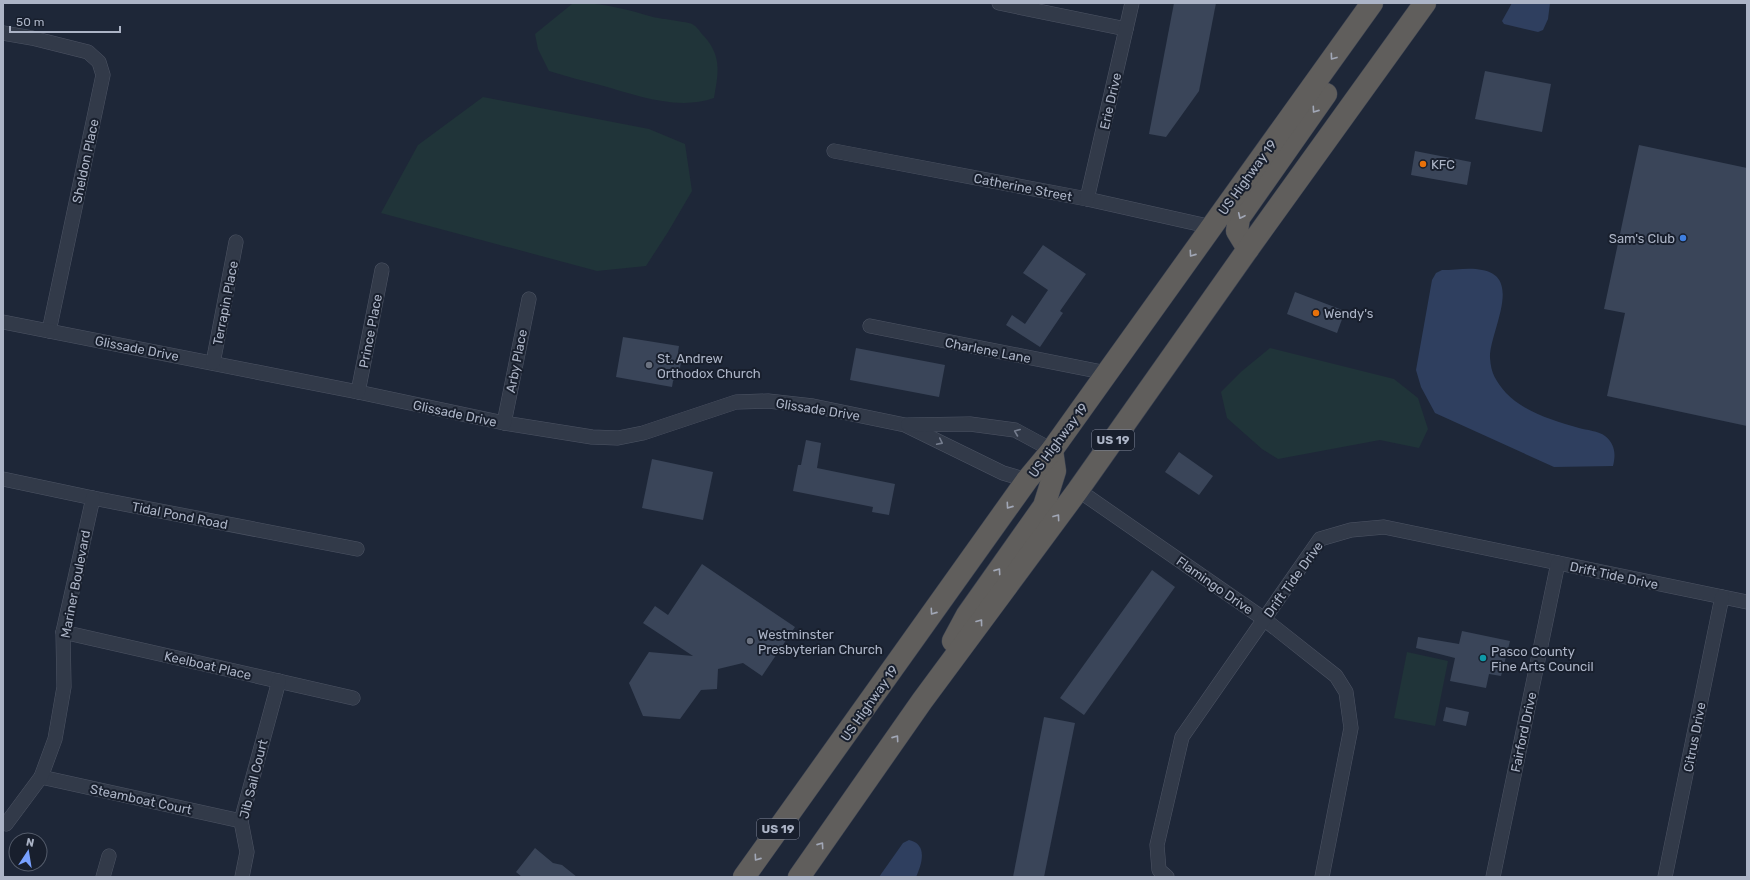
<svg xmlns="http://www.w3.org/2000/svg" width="1750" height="880" viewBox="0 0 1750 880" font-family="Rubik,sans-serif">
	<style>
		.green { fill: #203439 }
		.water { fill: #2f3f5f }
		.building { fill: #3a4559 }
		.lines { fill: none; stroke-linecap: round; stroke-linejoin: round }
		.minor-casing { stroke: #4d5464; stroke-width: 15 }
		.trunk-casing { stroke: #3a4150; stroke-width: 23 }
		.minor { stroke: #323a49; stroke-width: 14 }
		.trunk { stroke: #605e5c; stroke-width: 22 }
		.oneway { stroke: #a1a7b6 }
		.oneway2 { stroke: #757d8e }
		.food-dot { fill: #e8710a; stroke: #181f2d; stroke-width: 1.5 }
		.shop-dot { fill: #3f7fe0; stroke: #181f2d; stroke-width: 1.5 }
		.worship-dot { fill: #6b7280; stroke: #181f2d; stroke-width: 1.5 }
		.culture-dot { fill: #0f9aa8; stroke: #181f2d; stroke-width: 1.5 }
		.labels { text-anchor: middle; stroke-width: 4; stroke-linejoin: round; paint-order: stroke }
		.shield { fill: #181f2d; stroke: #808798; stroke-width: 1 }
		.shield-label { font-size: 12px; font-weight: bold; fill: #acb4c6 }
		.street-label { font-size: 13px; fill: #acb4c6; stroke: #181f2d }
		.poi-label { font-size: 13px; fill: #acb4c6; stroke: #181f2d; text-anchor: start }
	</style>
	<rect width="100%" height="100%" fill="#1e2738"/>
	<!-- green -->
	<g class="green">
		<path d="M578,3C604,3 629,10 653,17C662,19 688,22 692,24C696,26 699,30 701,33C722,54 719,71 714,98C677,111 636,95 600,85C583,81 566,76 549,71L538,49L535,34L572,4Z"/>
		<path d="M483,97L649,129L685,144L692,191L668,232L646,266L597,271L381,213L418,145Z"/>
		<path d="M1270,348L1394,379L1418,398L1428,429L1419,448L1380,440L1278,459L1262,449L1227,418L1221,392L1242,371Z"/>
		<path d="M1407,652L1448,661L1435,726L1394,718Z"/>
	</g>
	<!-- water -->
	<g class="water">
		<path d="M1512,3H1550L1548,19L1543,30L1538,32L1504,24L1502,21Z"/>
		<path d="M1442,270C1455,270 1470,267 1482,270C1524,277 1489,333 1490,358C1491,374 1496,381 1506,393C1524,412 1554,421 1579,428C1586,430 1599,431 1605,436C1615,444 1616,454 1613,466L1554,467L1435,413L1421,387L1416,370L1432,280L1436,273Z"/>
		<path d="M909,840C928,844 922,864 916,877H879L903,843Z"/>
	</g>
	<!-- building -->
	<g class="building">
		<path d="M1174,3H1216L1199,91L1166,137L1149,134Z"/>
		<path d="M1485,71L1551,84L1542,132L1475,119Z"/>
		<path d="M1639,145L1747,168V426L1607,396L1625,313L1604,309Z"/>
		<path d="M1415,151L1471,162L1467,185L1411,175Z"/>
		<path d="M1043,245L1086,274L1060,311L1063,313L1040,347L1006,325L1012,315L1025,324L1048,290L1023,273Z"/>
		<path d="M1295,292L1345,311L1337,333L1287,314Z"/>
		<path d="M623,337L679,346L678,352L682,358L679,373L673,381L672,387L616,377Z"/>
		<path d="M856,348L945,365L939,397L850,380Z"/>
		<path d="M806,440L821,443L817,468L895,484L889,515L872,512L873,507L793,491L798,465H801Z"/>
		<path d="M1179,452L1213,476L1199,495L1165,472Z"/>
		<path d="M652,459L713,472L703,520L642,508Z"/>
		<path d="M702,564L795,627L762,676L743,663L718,669L717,689L701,690L680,719L643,716L629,683L649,652L693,656L643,623L655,606L668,615Z"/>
		<path d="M1152,570L1175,587L1084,715L1060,698Z"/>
		<path d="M1462,631L1510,641L1501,676L1489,674L1486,688L1450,681L1455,658L1416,648L1418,637L1459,644Z"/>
		<path d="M1446,707L1469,712L1466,726L1443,721Z"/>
		<path d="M1044,717L1075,723L1044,877H1013Z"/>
		<path d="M535,848L553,863L562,865L577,877H522L516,872Z"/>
	</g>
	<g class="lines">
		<!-- minor casing -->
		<g class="minor-casing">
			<g id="minor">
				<path d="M999,3L1126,29"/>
				<path d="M3,33L32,38L88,52L99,62L103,75L49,331"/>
				<path d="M834,151L1087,199L1212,227"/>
				<path d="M1087,199L1132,3"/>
				<path d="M3,322L358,392L504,423L592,437L618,438L643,433L736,402L768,401L813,406L905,425L1003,473L1027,480"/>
				<path d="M870,326L1107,373"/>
				<path d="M213,363L236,242"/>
				<path d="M358,392L382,270"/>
				<path d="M504,423L529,299"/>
				<path d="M908,425L970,424L1015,430L1052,450"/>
				<path d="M3,479L93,498L357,549"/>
				<path d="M1078,490L1264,619L1336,676L1346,692L1351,728L1322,877"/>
				<path d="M63,632L353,698"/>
				<path d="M41,777L241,821"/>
				<path d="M6,824L41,777L55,739L64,687L63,632L93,498"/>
				<path d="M103,877L109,856"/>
				<path d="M242,877L247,852L241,821L279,681"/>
				<path d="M1167,877L1159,870L1157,845L1182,737L1320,539L1351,530L1384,527L1747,602"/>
				<path d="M1493,877L1558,563"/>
				<path d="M1665,877L1722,597"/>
			</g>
		</g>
		<!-- trunk casing -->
		<g class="trunk-casing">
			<g id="trunk">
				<path d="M1248,249L1237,231L1239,218L1326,94"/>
				<path d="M953,641L967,615L1044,506L1055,471L1052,450"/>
				<path d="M744,877L1027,480L1052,450L1107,373L1372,3"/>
				<path d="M799,877L922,701L1078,490L1248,249L1425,3"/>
			</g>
		</g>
		<!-- minor -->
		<use href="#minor" class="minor"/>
		<!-- trunk -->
		<use href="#trunk" class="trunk"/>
	</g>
	<!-- one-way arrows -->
	<defs><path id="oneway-chevron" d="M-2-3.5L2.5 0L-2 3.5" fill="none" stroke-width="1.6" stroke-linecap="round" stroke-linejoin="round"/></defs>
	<g class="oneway">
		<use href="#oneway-chevron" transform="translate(1333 57) rotate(126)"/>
		<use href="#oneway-chevron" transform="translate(1315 110) rotate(125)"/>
		<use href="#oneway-chevron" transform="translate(1241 216) rotate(115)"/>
		<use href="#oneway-chevron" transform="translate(1192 254) rotate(125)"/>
		<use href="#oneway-chevron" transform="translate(1009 506) rotate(125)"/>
		<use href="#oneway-chevron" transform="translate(1057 517) rotate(-54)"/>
		<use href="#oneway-chevron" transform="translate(998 571) rotate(-55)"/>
		<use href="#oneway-chevron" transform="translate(933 612) rotate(125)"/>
		<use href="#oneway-chevron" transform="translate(980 622) rotate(-53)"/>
		<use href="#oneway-chevron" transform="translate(896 738) rotate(-55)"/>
		<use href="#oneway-chevron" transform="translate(821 845) rotate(-55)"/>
		<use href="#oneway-chevron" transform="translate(757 858) rotate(125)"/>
	</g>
	<g class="oneway2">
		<use href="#oneway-chevron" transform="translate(1017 432) rotate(-158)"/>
		<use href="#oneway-chevron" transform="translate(940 442) rotate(26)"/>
	</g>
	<!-- markers -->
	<g class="food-dot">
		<circle cx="1423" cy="164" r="4"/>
		<circle cx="1316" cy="313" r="4"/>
	</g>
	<circle class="shop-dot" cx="1683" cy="238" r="4"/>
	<g class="worship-dot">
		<circle cx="649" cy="365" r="4"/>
		<circle cx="750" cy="641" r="4"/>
	</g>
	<circle class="culture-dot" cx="1483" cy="658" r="4"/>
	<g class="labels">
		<!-- shield labels -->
		<g class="shield">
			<rect x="1092" y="430" width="42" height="20" rx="3"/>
			<rect x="757" y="819" width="42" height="20" rx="3"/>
		</g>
		<g class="shield-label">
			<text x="1113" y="444">US 19</text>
			<text x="778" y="833">US 19</text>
		</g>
		<!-- street labels -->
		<g class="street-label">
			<text transform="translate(1110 101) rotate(-77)" y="5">Erie Drive</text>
			<text transform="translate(85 161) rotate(-78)" y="5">Sheldon Place</text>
			<text transform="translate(1247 177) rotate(-54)" y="5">US Highway 19</text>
			<text transform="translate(1023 187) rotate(11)" y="5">Catherine Street</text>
			<text transform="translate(225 303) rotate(-79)" y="5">Terrapin Place</text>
			<text transform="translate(370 331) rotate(-79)" y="5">Prince Place</text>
			<text transform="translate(137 348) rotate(11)" y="5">Glissade Drive</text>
			<text transform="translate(988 350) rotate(11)" y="5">Charlene Lane</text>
			<text transform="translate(516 361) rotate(-79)" y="5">Arby Place</text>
			<text transform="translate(818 409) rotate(9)" y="5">Glissade Drive</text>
			<text transform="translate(455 413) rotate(12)" y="5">Glissade Drive</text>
			<text transform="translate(1058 440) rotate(-53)" y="5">US Highway 19</text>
			<text transform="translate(180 515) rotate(11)" y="5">Tidal Pond Road</text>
			<text transform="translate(1614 575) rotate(12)" y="5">Drift Tide Drive</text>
			<text transform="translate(1293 579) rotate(-54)" y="5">Drift Tide Drive</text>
			<text transform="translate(75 584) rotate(-79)" y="5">Mariner Boulevard</text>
			<text transform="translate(1215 585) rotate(35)" y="5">Flamingo Drive</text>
			<text transform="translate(208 665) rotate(13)" y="5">Keelboat Place</text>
			<text transform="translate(869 703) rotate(-55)" y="5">US Highway 19</text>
			<text transform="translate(1523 732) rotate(-78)" y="5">Fairford Drive</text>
			<text transform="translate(1694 737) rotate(-79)" y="5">Citrus Drive</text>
			<text transform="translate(253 779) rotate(-76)" y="5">Jib Sail Court</text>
			<text transform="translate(141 799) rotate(12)" y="5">Steamboat Court</text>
		</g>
		<!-- poi labels -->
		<g class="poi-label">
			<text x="1431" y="169">KFC</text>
			<text x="1675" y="243" text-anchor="end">Sam's Club</text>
			<text x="1324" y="318">Wendy's</text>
			<text x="657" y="363">St. Andrew<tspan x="657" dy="15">Orthodox Church</tspan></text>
			<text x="758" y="639">Westminster<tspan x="758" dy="15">Presbyterian Church</tspan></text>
			<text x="1491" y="656">Pasco County<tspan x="1491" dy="15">Fine Arts Council</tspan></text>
		</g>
	</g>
	<!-- border -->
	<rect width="1750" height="880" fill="none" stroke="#acb4c6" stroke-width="8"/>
	<!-- north arrow -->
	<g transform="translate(28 852) rotate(12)"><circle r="19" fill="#181f2d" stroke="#535b6a"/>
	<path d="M0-3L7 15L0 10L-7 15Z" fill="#78a1ff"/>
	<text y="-6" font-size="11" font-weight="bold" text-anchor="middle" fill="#acb4c6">N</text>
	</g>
	<!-- scale -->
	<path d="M10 26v6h110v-6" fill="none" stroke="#acb4c6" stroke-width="2"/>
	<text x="16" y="26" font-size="12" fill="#acb4c6" stroke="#181f2d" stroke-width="3" paint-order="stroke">50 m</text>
</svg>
